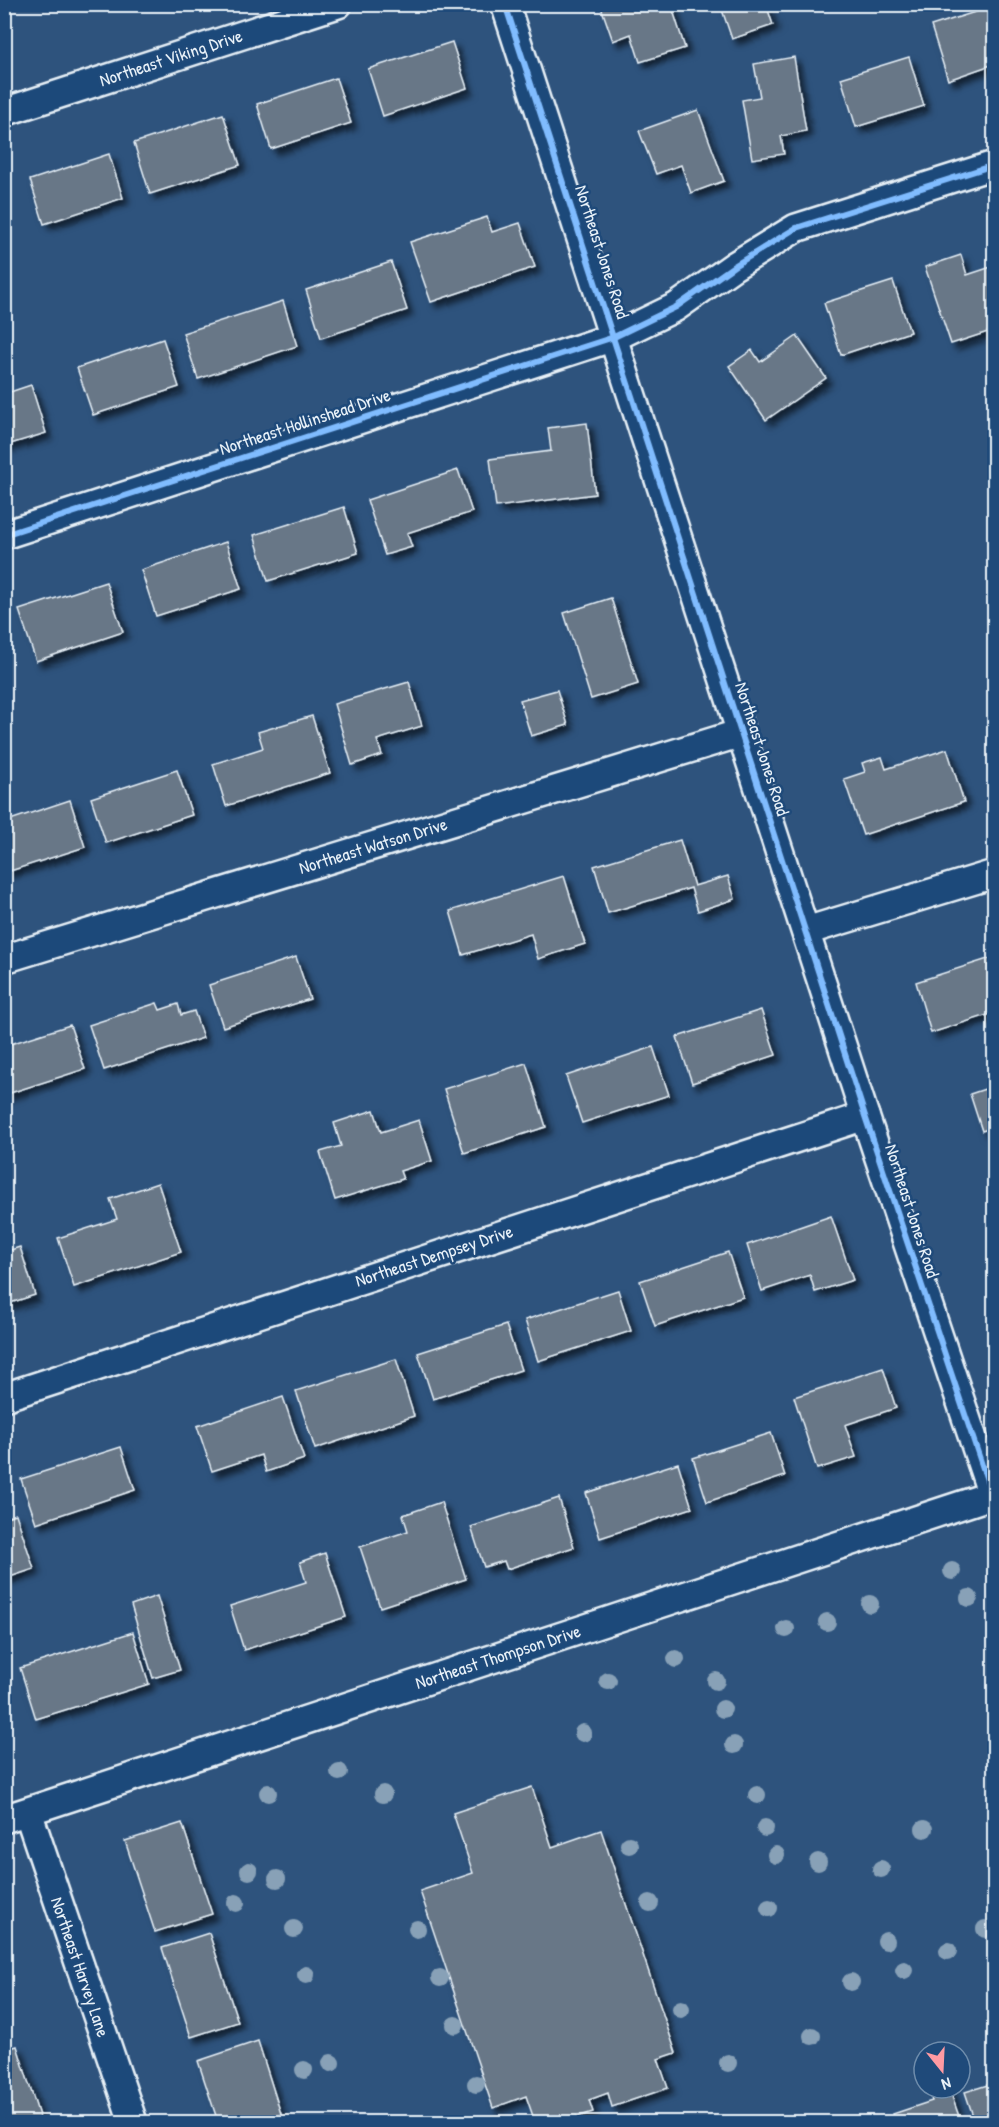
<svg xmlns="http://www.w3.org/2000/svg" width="999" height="2127" viewBox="0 0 999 2127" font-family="'Patrick Hand',sans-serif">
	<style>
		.building { fill: #687787; stroke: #e8f1f8; stroke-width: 1.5; filter: url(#shadow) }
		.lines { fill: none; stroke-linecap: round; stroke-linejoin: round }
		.minor-casing { stroke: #e8f1f8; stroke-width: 32 }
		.minor { stroke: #1f4a7a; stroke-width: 27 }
		.cycleway-casing { stroke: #1f4a7a; stroke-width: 10 }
		.cycleway { stroke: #80bcff; stroke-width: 6 }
		.tree { fill: #88a1b7 }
		.labels { text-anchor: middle; stroke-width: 5; stroke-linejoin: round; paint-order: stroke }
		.street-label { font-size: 18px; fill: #e8f1f8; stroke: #1f4a7a }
	</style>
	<defs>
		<filter id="shadow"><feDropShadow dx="5.5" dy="5.5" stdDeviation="3" flood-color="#0009"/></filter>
	</defs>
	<rect width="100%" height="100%" fill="#2e537d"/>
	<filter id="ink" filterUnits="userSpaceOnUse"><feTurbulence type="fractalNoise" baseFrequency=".0167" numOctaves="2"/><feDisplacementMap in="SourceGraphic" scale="12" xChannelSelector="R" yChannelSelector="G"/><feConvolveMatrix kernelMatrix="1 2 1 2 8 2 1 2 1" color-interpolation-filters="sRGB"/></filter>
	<g filter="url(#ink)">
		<!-- building -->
		<g class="building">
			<path d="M600,4H671L685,48L640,62L631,34L613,41Z"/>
			<path d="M720,4H766L773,25L732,39Z"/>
			<path d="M994,6V64L948,80L931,26Z"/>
			<path d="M452,42L467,88L383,116L368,69Z"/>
			<path d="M794,57L806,131L781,136L784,154L752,159L742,100L760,97L754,64Z"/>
			<path d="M909,57L924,106L856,127L841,78Z"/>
			<path d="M336,78L351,123L271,149L257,104Z"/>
			<path d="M698,110L724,181L691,193L681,165L656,174L639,131Z"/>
			<path d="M223,114L240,165L150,194L134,143Z"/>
			<path d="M109,154L123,198L44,224L30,180Z"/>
			<path d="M487,217L492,232L520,223L535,267L431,302L410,242Z"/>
			<path d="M961,255L967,275L994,266V330L951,344L925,267Z"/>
			<path d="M391,262L407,310L321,338L306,290Z"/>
			<path d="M893,281L910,332L841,355L824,303Z"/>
			<path d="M283,301L297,346L198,379L183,333Z"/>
			<path d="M797,336L826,378L766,420L729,366L752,350L760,362Z"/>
			<path d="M163,339L179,387L93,415L77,368Z"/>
			<path d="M31,385L46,433L4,446V394Z"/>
			<path d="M587,423L595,494L496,507L490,459L551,451L548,428Z"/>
			<path d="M458,470L472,512L407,533L412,547L385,555L367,500Z"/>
			<path d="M344,507L358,553L268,581L254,535Z"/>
			<path d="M226,542L241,589L156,616L141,570Z"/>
			<path d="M106,582L123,632L36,661L19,610Z"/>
			<path d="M611,598L638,684L591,699L564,613Z"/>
			<path d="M409,682L422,726L377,740L382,755L352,765L334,704Z"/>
			<path d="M557,690L568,725L531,736L520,700Z"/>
			<path d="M312,716L330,773L226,806L213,764L263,748L258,732Z"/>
			<path d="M947,749L964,802L863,835L844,779L865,772L862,763L882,757L886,769Z"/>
			<path d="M177,770L192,815L106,843L91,798Z"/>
			<path d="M70,800L85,847L4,873V822Z"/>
			<path d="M680,840L694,886L728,876L735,899L698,911L691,888L608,913L594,866Z"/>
			<path d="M564,876L585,944L538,959L531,934L463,955L450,911Z"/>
			<path d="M296,957L310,999L223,1027L209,985Z"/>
			<path d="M994,957V1013L931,1033L916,982Z"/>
			<path d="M157,1003L160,1010L178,1004L181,1015L194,1011L203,1038L104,1070L89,1025Z"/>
			<path d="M761,1010L776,1055L692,1083L677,1037Z"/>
			<path d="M70,1025L85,1069L4,1095V1046Z"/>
			<path d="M653,1047L669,1095L582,1123L566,1076Z"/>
			<path d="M526,1063L546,1127L464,1153L444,1089Z"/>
			<path d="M994,1086V1127L982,1131L970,1094Z"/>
			<path d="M374,1110L381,1132L419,1120L432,1161L400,1171L403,1179L335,1200L320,1152L341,1146L334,1123Z"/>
			<path d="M158,1183L181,1252L74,1287L58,1238L117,1219L110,1199Z"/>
			<path d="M831,1216L853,1280L815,1292L810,1275L762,1291L747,1245Z"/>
			<path d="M20,1247L35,1295L4,1305V1252Z"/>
			<path d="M728,1252L743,1297L655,1326L640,1281Z"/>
			<path d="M618,1290L631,1331L538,1361L525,1320Z"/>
			<path d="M506,1325L521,1370L433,1399L418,1353Z"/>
			<path d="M396,1359L414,1416L315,1449L296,1391Z"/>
			<path d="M883,1368L896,1408L845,1425L856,1457L817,1469L794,1397Z"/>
			<path d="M283,1397L304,1459L266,1472L261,1455L212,1471L197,1426Z"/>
			<path d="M771,1433L785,1476L707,1502L693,1458Z"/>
			<path d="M121,1447L135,1490L36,1523L21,1479Z"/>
			<path d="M678,1463L692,1508L600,1538L586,1493Z"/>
			<path d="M559,1498L574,1547L507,1569L504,1561L484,1567L471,1527Z"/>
			<path d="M441,1502L466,1579L380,1607L360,1547L408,1531L403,1515Z"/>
			<path d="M16,1514L34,1569L4,1579V1518Z"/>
			<path d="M325,1553L346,1617L244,1650L230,1606L306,1582L300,1562Z"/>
			<path d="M157,1596L180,1670L153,1678L131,1605Z"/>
			<path d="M133,1632L149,1684L36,1719L20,1668Z"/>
			<path d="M532,1787L552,1847L601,1830L676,2053L658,2059L668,2088L612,2107L608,2093L589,2100L593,2112L561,2122H535L526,2096L493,2108L420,1891L473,1873L453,1813Z"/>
			<path d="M182,1823L212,1914L155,1932L125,1841Z"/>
			<path d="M209,1933L238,2022L191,2037L162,1948Z"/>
			<path d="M258,2041L282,2117L265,2122H218L198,2061Z"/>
			<path d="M17,2046L41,2122H4V2050Z"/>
			<path d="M994,2083V2122H975L965,2092Z"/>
			<path d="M949,2088L961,2122H896L893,2114L932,2101L930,2094Z"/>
		</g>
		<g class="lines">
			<!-- minor casing -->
			<g class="minor-casing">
				<g id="minor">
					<path d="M505,4L865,1116L994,1501"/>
					<path d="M4,112L338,4"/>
					<path d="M4,535L614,337L676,307L734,266L796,228L994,165"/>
					<path d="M806,931L994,874"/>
					<path d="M4,959L741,733"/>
					<path d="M4,1397L865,1116"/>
					<path d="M28,1812L133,2122"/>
					<path d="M4,1819L992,1495"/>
				</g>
			</g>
			<!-- minor -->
			<use href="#minor" class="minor"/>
			<!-- cycleway casing -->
			<g class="cycleway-casing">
				<g id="cycleway">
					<path d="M505,4L865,1116L994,1501"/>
					<path d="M4,535L614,337L676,307L734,266L796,228L994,165"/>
				</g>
			</g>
			<!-- cycleway -->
			<use href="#cycleway" class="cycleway"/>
		</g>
		<!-- trees -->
		<g class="tree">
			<circle cx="952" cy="1571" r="9"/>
			<circle cx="969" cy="1598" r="9"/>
			<circle cx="870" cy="1604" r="9"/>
			<circle cx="827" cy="1622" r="9"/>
			<circle cx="786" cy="1629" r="9"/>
			<circle cx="676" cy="1659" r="9"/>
			<circle cx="608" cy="1681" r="9"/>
			<circle cx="716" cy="1681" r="9"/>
			<circle cx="723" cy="1709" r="9"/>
			<circle cx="583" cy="1733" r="9"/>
			<circle cx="734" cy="1745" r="9"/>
			<circle cx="339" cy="1772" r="9"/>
			<circle cx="268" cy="1793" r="9"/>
			<circle cx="383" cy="1794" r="9"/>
			<circle cx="757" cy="1795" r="9"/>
			<circle cx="765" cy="1828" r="9"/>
			<circle cx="924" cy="1829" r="9"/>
			<circle cx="629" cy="1845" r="9"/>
			<circle cx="776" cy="1855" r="9"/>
			<circle cx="818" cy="1862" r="9"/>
			<circle cx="881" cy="1869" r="9"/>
			<circle cx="249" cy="1871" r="9"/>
			<circle cx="277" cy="1879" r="9"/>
			<circle cx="236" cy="1903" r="9"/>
			<circle cx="650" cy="1903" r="9"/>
			<circle cx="769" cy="1908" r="9"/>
			<circle cx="294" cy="1929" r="9"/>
			<circle cx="417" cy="1929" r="9"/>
			<circle cx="985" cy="1929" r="9"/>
			<circle cx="886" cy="1941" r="9"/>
			<circle cx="948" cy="1951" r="9"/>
			<circle cx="904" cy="1970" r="9"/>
			<circle cx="306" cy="1975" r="9"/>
			<circle cx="440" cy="1978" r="9"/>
			<circle cx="851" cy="1982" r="9"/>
			<circle cx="681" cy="2009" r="9"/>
			<circle cx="455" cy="2025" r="9"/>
			<circle cx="812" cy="2036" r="9"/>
			<circle cx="331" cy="2063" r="9"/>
			<circle cx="728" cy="2063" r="9"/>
			<circle cx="304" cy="2070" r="9"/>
			<circle cx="476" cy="2084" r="9"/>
		</g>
	</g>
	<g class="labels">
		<!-- street labels -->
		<g class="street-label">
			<text transform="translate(171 58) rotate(-18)" y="6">Northeast Viking Drive</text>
			<text transform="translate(602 252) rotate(72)" y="6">Northeast Jones Road</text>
			<text transform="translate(305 422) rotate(-18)" y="6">Northeast Hollinshead Drive</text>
			<text transform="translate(762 749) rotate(72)" y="6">Northeast Jones Road</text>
			<text transform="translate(373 846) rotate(-17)" y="6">Northeast Watson Drive</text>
			<text transform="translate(912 1211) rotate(72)" y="6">Northeast Jones Road</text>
			<text transform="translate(434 1256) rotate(-18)" y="6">Northeast Dempsey Drive</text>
			<text transform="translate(498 1657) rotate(-18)" y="6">Northeast Thompson Drive</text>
			<text transform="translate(80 1967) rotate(71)" y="6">Northeast Harvey Lane</text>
		</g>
	</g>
	<!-- margin -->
	<rect width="999" height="2127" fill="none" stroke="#1f4a7a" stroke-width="24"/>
	<rect x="12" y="12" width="975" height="2103" fill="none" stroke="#e8f1f8" stroke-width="2" filter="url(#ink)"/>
	<!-- north arrow -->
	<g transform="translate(942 2070) rotate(162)"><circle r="28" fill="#1f4a7a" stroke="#6f8dac" stroke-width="1.5"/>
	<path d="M0-4.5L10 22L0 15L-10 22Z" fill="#ff9aa2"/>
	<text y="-9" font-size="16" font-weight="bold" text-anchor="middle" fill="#e8f1f8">N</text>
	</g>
</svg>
